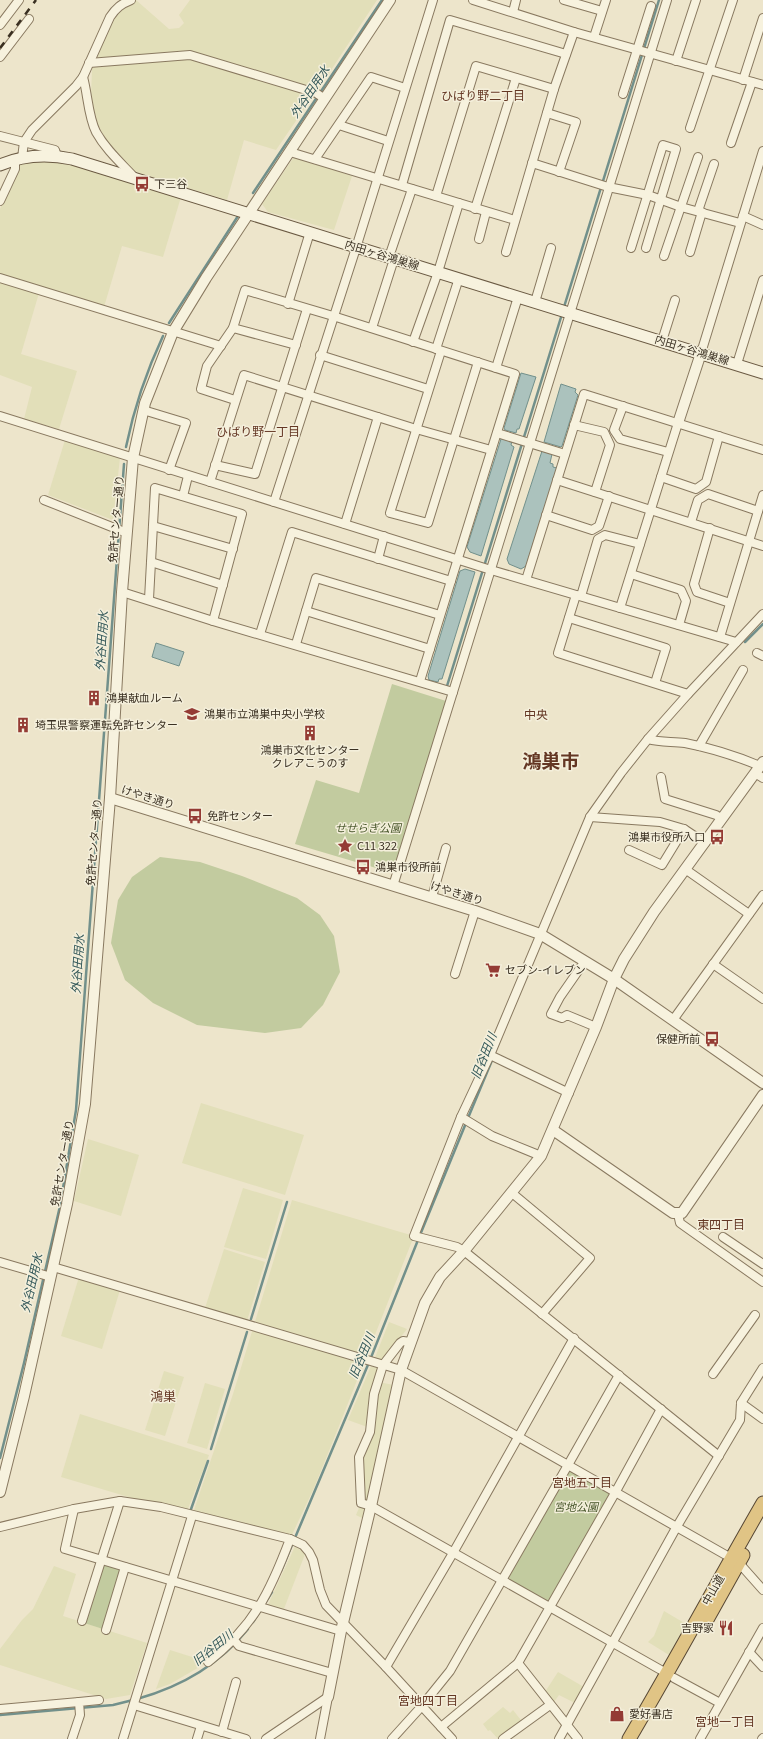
<svg xmlns="http://www.w3.org/2000/svg" width="763" height="1739" viewBox="0 0 763 1739" font-family="Georgia,'Noto Sans JP',serif">
	<style>
		.farmland { fill: #e2dfb9 }
		.green { fill: #c2cb9f }
		.water { fill: #abc2bd; stroke: #72908b }
		.lines { fill: none; stroke-linecap: round; stroke-linejoin: round }
		.stream { stroke: #72908b; stroke-width: 2.5 }
		.minor-casing { stroke: #897960; stroke-width: 10 }
		.tertiary-casing { stroke: #897960; stroke-width: 12 }
		.secondary-casing { stroke: #6b5a43; stroke-width: 13 }
		.trunk-casing { stroke: #574734; stroke-width: 15 }
		.minor { stroke: #f7f2de; stroke-width: 8 }
		.tertiary { stroke: #f7f2de; stroke-width: 10 }
		.secondary { stroke: #f7f2de; stroke-width: 11 }
		.trunk { stroke: #e0c485; stroke-width: 13 }
		.rail { stroke: #3a3022; stroke-width: 2.5; stroke-dasharray: 7 7; stroke-linecap: butt }
		.labels { text-anchor: middle; stroke-width: 3; stroke-linejoin: round; paint-order: stroke }
		.poi-label { font-size: 11px; fill: #3a3022; stroke: #f4efdb; text-anchor: start }
		.street-label { font-size: 11px; fill: #3a3022; stroke: #f4efdb }
		.park-label { font-size: 11px; font-style: italic; fill: #47562a; stroke: #f4efdb }
		.water-label { font-size: 12px; font-style: italic; fill: #335859; stroke: #f4efdb }
		.neighbourhood-label { font-size: 12px; fill: #643724; stroke: #f4efdb }
		.quarter-label { font-size: 13px; fill: #643724; stroke: #f4efdb }
		.town-label { font-size: 19px; font-weight: bold; fill: #643724; stroke: #f4efdb }
	</style>
	<rect width="100%" height="100%" fill="#ede5cb"/>
	<!-- farmland -->
	<g class="farmland">
		<path d="M136,0L169,29L179,28L184,23L179,15L190,0H377L318,90L190,51L96,60L94,58L112,18L123,5Z"/>
		<path d="M189,58L313,96L276,150L244,140L227,200L133,171L108,143L97,123L91,96L92,69L93,67Z"/>
		<path d="M294,157L352,176L334,230L268,212L262,204Z"/>
		<path d="M41,161H59L181,197L163,257L122,246L104,307L0,275V209L21,163Z"/>
		<path d="M0,281L39,293L21,354L77,371L59,429L24,419L32,387L0,375Z"/>
		<path d="M65,440L120,458L113,520L48,495Z"/>
		<path d="M201,1103L304,1135L285,1195L182,1163Z"/>
		<path d="M88,1139L139,1155L121,1216L74,1201Z"/>
		<path d="M243,1188L283,1200L266,1259L224,1247Z"/>
		<path d="M292,1200L414,1236L339,1426L314,1488L290,1539L192,1516L233,1394Z"/>
		<path d="M224,1249L265,1262L247,1321L205,1308Z"/>
		<path d="M79,1277L120,1290L102,1349L61,1336Z"/>
		<path d="M389,1322L407,1329L382,1361L374,1360Z"/>
		<path d="M371,1366L379,1368V1382L398,1386L368,1521L356,1515L361,1503L358,1476L370,1428L348,1420Z"/>
		<path d="M164,1371L184,1377L165,1436L145,1430Z"/>
		<path d="M205,1383L225,1389L207,1449L187,1443Z"/>
		<path d="M80,1414L209,1455L186,1514L61,1477Z"/>
		<path d="M297,1542L307,1549L282,1614L266,1609Z"/>
		<path d="M54,1566L76,1574L63,1616L147,1643L130,1695L106,1699L0,1665V1649L22,1620L33,1609Z"/>
		<path d="M664,1611L686,1624L669,1655L648,1642L654,1636Z"/>
		<path d="M170,1650L208,1662L170,1684L156,1689Z"/>
		<path d="M558,1672L584,1687L575,1703L559,1695L554,1702L545,1692Z"/>
		<path d="M503,1707L510,1713L513,1710L524,1724L498,1739L490,1730L488,1731L483,1724Z"/>
	</g>
	<!-- green -->
	<g class="green">
		<path d="M392,684L446,701L393,873L295,844L316,780L359,793Z"/>
		<path d="M160,857L200,862L242,876L297,898L320,915L334,936L340,972L323,1005L301,1028L265,1033L197,1025L153,1003L125,980L111,943L118,900L132,877Z"/>
		<path d="M572,1471L610,1493V1496L551,1600L547,1601L510,1580L509,1577L569,1472Z"/>
		<path d="M101,1560L125,1567L106,1630L81,1622Z"/>
	</g>
	<!-- water -->
	<g class="water">
		<path d="M521,373L536,377L519,429H517L516,433L505,430L504,428Z"/>
		<path d="M561,384L576,389L575,392L578,395L562,446L561,447L544,442Z"/>
		<path d="M502,438L512,441L511,445L514,447L481,556L470,552L467,547L501,439Z"/>
		<path d="M542,451L552,454L550,463L553,464V467L557,468L526,566L521,569L509,564L507,559Z"/>
		<path d="M465,569L475,572L442,679H439L438,682L429,680L428,676L460,571Z"/>
		<path d="M156,643L184,652L179,666L152,657Z"/>
	</g>
	<g class="lines">
		<!-- stream -->
		<g class="stream">
			<path d="M253,193L382,0"/>
			<path d="M564,307L659,0"/>
			<path d="M169,323L238,216"/>
			<path d="M126,447C134,408 146,372 163,336"/>
			<path d="M745,642L763,624"/>
			<path d="M447,686L562,314"/>
			<path d="M468,1118L493,1058"/>
			<path d="M420,1235L466,1123"/>
			<path d="M251,1319L287,1202"/>
			<path d="M211,1449L247,1332"/>
			<path d="M0,1458L24,1363L60,1206L76,1110L124,464"/>
			<path d="M190,1512L208,1461"/>
			<path d="M281,1571L370,1360L418,1240"/>
			<path d="M253,1622L272,1592"/>
			<path d="M137,1699C180,1687 220,1664 248,1629"/>
			<path d="M0,1715L113,1705L133,1700"/>
		</g>
		<!-- minor casing -->
		<g class="minor-casing">
			<g id="minor">
				<path d="M473,0L574,32L763,85"/>
				<path d="M564,0L602,11"/>
				<path d="M513,12L516,0"/>
				<path d="M0,25L19,0"/>
				<path d="M594,37L606,0"/>
				<path d="M0,57L29,19"/>
				<path d="M676,61L696,0"/>
				<path d="M89,63L190,55L316,93L325,99"/>
				<path d="M83,77C88,95 88,116 96,132C106,150 121,163 135,178"/>
				<path d="M743,80L763,18"/>
				<path d="M623,94L651,6"/>
				<path d="M547,113L576,122L559,172"/>
				<path d="M339,125L388,141"/>
				<path d="M690,128L733,0"/>
				<path d="M0,136L55,150L57,156"/>
				<path d="M731,143L752,82"/>
				<path d="M290,152L515,220"/>
				<path d="M22,158L24,142L32,130L76,86L83,77L110,17C116,8 121,4 131,0"/>
				<path d="M315,159L371,77L405,88"/>
				<path d="M532,163L608,187L648,195L681,207L740,223"/>
				<path d="M402,185L450,20L566,54"/>
				<path d="M436,196L476,66L554,89"/>
				<path d="M0,201L15,169V160"/>
				<path d="M475,209L516,78"/>
				<path d="M698,211L714,164"/>
				<path d="M743,216L763,225"/>
				<path d="M479,239L486,212"/>
				<path d="M631,248L663,145L676,149L646,248"/>
				<path d="M506,252L554,89L574,32"/>
				<path d="M690,252L702,212"/>
				<path d="M664,256L698,157"/>
				<path d="M389,257L412,189"/>
				<path d="M0,278L221,346"/>
				<path d="M535,302L551,248"/>
				<path d="M288,304L310,232"/>
				<path d="M233,328L296,345"/>
				<path d="M372,328L394,259"/>
				<path d="M662,341L675,300"/>
				<path d="M413,342L438,272L459,203"/>
				<path d="M436,349L459,278"/>
				<path d="M441,351L390,513L428,523L478,362"/>
				<path d="M701,353L763,151"/>
				<path d="M320,355L428,389"/>
				<path d="M737,364L763,280"/>
				<path d="M496,368L518,297"/>
				<path d="M235,400L201,389L207,366L233,328L245,290L333,316L515,374L420,681"/>
				<path d="M623,406L614,430L620,439L668,452"/>
				<path d="M143,410L186,423L169,470"/>
				<path d="M0,416L491,570L736,642"/>
				<path d="M574,425L604,432L610,445L595,492"/>
				<path d="M497,433L565,454"/>
				<path d="M215,465L255,474L307,309"/>
				<path d="M661,477L696,489L706,482L719,436"/>
				<path d="M557,480L763,546"/>
				<path d="M210,482L244,375L416,429L491,450"/>
				<path d="M183,496L188,476"/>
				<path d="M44,500L127,533"/>
				<path d="M274,502L356,248L433,0"/>
				<path d="M546,515L592,530L599,526L609,496"/>
				<path d="M691,522L698,500L708,494L758,511"/>
				<path d="M345,524L378,417"/>
				<path d="M153,526L233,549"/>
				<path d="M710,528L694,584L697,592L730,603"/>
				<path d="M378,559L384,536"/>
				<path d="M151,562L223,585"/>
				<path d="M631,574L681,590L686,601L679,625"/>
				<path d="M526,580L584,394L763,450"/>
				<path d="M122,592L213,621L453,692"/>
				<path d="M576,595L558,653L688,694"/>
				<path d="M581,596L598,539L605,535L640,544"/>
				<path d="M149,599L155,488L242,514L213,621"/>
				<path d="M620,608L678,423"/>
				<path d="M306,611L430,649"/>
				<path d="M569,618L666,648L655,683"/>
				<path d="M260,634L292,532L451,581"/>
				<path d="M720,637L763,495"/>
				<path d="M296,644L316,578L440,615"/>
				<path d="M757,653L763,656"/>
				<path d="M648,739C661,743 673,741 685,743C711,748 736,756 760,766"/>
				<path d="M699,746L743,670"/>
				<path d="M755,773L763,778"/>
				<path d="M661,777L665,799L716,815L722,819"/>
				<path d="M590,817L660,822L684,829L705,843"/>
				<path d="M629,850L662,865L684,829"/>
				<path d="M685,869L749,914"/>
				<path d="M393,886L667,0"/>
				<path d="M432,897L446,848"/>
				<path d="M585,961L560,997L551,1014L562,1018L567,1015L596,1027"/>
				<path d="M713,964L763,999"/>
				<path d="M455,974L475,911"/>
				<path d="M673,1020L763,895"/>
				<path d="M490,1055L569,1093"/>
				<path d="M461,1117L414,1236L457,1247L464,1251L719,1456"/>
				<path d="M541,1156L492,1136L461,1117L490,1055L590,817L621,773L648,739L688,694L763,614"/>
				<path d="M512,1193L590,1258L542,1314"/>
				<path d="M678,1214L680,1223L763,1282"/>
				<path d="M723,1237L763,1264"/>
				<path d="M0,1262L51,1277"/>
				<path d="M53,1267L401,1370L731,1558"/>
				<path d="M410,1342L403,1341L400,1343L383,1365L374,1394L370,1432L359,1457L361,1503L371,1506L668,1674"/>
				<path d="M713,1374L755,1315"/>
				<path d="M741,1403L763,1419"/>
				<path d="M74,1509L65,1549L341,1631"/>
				<path d="M0,1527L74,1509L120,1501L161,1507L290,1539L303,1545L309,1552L313,1560L320,1590L326,1605L386,1667L452,1739"/>
				<path d="M739,1563L763,1590"/>
				<path d="M82,1621L120,1501"/>
				<path d="M106,1630L125,1567"/>
				<path d="M234,1640L239,1646L332,1673"/>
				<path d="M749,1652L763,1667"/>
				<path d="M208,1662C254,1626 270,1592 290,1539"/>
				<path d="M518,1663L578,1739"/>
				<path d="M386,1667L453,1553L574,1338"/>
				<path d="M674,1678L720,1703"/>
				<path d="M134,1705L246,1739"/>
				<path d="M0,1709L79,1702"/>
				<path d="M441,1727L518,1663L615,1493L661,1409"/>
				<path d="M222,1732L236,1682"/>
				<path d="M72,1739L80,1715L79,1702L99,1700"/>
				<path d="M123,1739L192,1516"/>
				<path d="M197,1739L201,1726"/>
				<path d="M266,1739L328,1697"/>
				<path d="M320,1739L328,1697"/>
				<path d="M392,1739L421,1707L450,1671L568,1465L619,1375"/>
				<path d="M503,1739L550,1705"/>
				<path d="M559,1739L676,1528L740,1420L741,1403L763,1368"/>
				<path d="M700,1739L763,1628"/>
				<path d="M762,1739L763,1738"/>
			</g>
		</g>
		<!-- tertiary casing -->
		<g class="tertiary-casing">
			<g id="tertiary">
				<path d="M678,423L701,353"/>
				<path d="M110,798L475,911L540,934L614,979L763,1083"/>
				<path d="M553,1130L673,1213H682L763,1095"/>
				<path d="M0,1492L24,1396L67,1204L85,1104L110,798L122,592L133,458L145,403L173,332L206,278L390,0"/>
				<path d="M328,1697L341,1631L371,1506L401,1370L425,1303L440,1277L464,1251L541,1156L596,1027L614,979L624,959L654,912L763,762"/>
			</g>
		</g>
		<!-- secondary casing -->
		<g class="secondary-casing">
			<path id="secondary" d="M0,165C23,155 48,154 72,159L763,373"/>
		</g>
		<!-- trunk casing -->
		<g class="trunk-casing">
			<g id="trunk">
				<path d="M705,1623L743,1555"/>
				<path d="M629,1739C675,1661 718,1581 763,1503"/>
			</g>
		</g>
		<!-- minor -->
		<use href="#minor" class="minor"/>
		<!-- tertiary -->
		<use href="#tertiary" class="tertiary"/>
		<!-- secondary -->
		<use href="#secondary" class="secondary"/>
		<!-- trunk -->
		<use href="#trunk" class="trunk"/>
		<!-- rail -->
		<path class="rail" d="M0,48L36,0"/>
	</g>
	<!-- icons -->
	<defs>
		<g id="bus-bare" transform="scale(1.2)"><path d="M-5-6H5V4H4V6H2V4H-2V6H-4V4H-5ZM-3.5-4V0h7V-4ZM-3.5 1.2v1.5H-2V1.2ZM2 1.2v1.5H3.5V1.2Z" fill="#943b34" stroke="#f4efdb" stroke-width="2.5" paint-order="stroke"/></g>
		<g id="building-bare" transform="scale(1.2)"><path d="M-4-6H4V6H1V3H-1V6H-4ZM-2.5-4.3h1.7v1.8h-1.7ZM.8-4.3h1.7v1.8H.8ZM-2.5-1h1.7V.8h-1.7ZM.8-1h1.7V.8H.8Z" fill="#943b34" stroke="#f4efdb" stroke-width="2.5" paint-order="stroke"/></g>
		<g id="school-bare" transform="scale(1.2)"><path d="M0-5L7-2L0 1L-7-2ZM-4 1L0 2.5L4 1V4Q0 6-4 4Z" fill="#943b34" stroke="#f4efdb" stroke-width="2.5" paint-order="stroke"/></g>
		<g id="sight-bare" transform="scale(1.2)"><path d="M0-6L1.8-2.2L6-1.7L2.9 1.2L3.7 5.4L0 3.3L-3.7 5.4L-2.9 1.2L-6-1.7L-1.8-2.2Z" fill="#943b34" stroke="#f4efdb" stroke-width="2.5" paint-order="stroke"/></g>
		<g id="supermarket-bare" transform="scale(1.2)"><path d="M-6-5.5h2.5l.6 2H6L4.5 2H-2.5L-4.4-4H-6ZM-1.5 3.2a1.3 1.3 0 1 0 .1 0ZM3 3.2a1.3 1.3 0 1 0 .1 0Z" fill="#943b34" stroke="#f4efdb" stroke-width="2.5" paint-order="stroke"/></g>
		<g id="restaurant-bare" transform="scale(1.2)"><path d="M-5-6h1v4h1v-4h1v4h1v-4h1v5L-1.5 .5V6h-2V.5L-5-1ZM5-6V6H3V1.5H1.5Q1.5-4 5-6Z" fill="#943b34" stroke="#f4efdb" stroke-width="2.5" paint-order="stroke"/></g>
		<g id="shop-bare" transform="scale(1.2)"><path d="M-5-2.5h2.3a2.7 3.5 0 0 1 5.4 0H5L5.5 6h-11ZM-1.5-2.5h3a1.5 2.3 0 0 0-3 0Z" fill="#943b34" stroke="#f4efdb" stroke-width="2.5" paint-order="stroke"/></g>
	</defs>
	<g fill-rule="evenodd">
		<use href="#bus-bare" x="142" y="184"/>
		<use href="#building-bare" x="94" y="698"/>
		<use href="#school-bare" x="192" y="714"/>
		<use href="#building-bare" x="23" y="725"/>
		<use href="#building-bare" x="310" y="733"/>
		<use href="#bus-bare" x="195" y="816"/>
		<use href="#bus-bare" x="717" y="837"/>
		<use href="#sight-bare" x="345" y="846"/>
		<use href="#bus-bare" x="363" y="867"/>
		<use href="#supermarket-bare" x="493" y="970"/>
		<use href="#bus-bare" x="712" y="1039"/>
		<use href="#restaurant-bare" x="726" y="1628"/>
		<use href="#shop-bare" x="617" y="1714"/>
	</g>
	<g class="labels">
		<!-- poi labels -->
		<g class="poi-label">
			<text x="154" y="188">下三谷</text>
			<text x="106" y="702">鴻巣献血ルーム</text>
			<text x="204" y="718">鴻巣市立鴻巣中央小学校</text>
			<text x="35" y="729">埼玉県警察運転免許センター</text>
			<text x="310" y="754" text-anchor="middle">鴻巣市文化センター<tspan x="310" dy="13">クレアこうのす</tspan></text>
			<text x="207" y="820">免許センター</text>
			<text x="705" y="841" text-anchor="end">鴻巣市役所入口</text>
			<text x="357" y="850">C11 322</text>
			<text x="375" y="871">鴻巣市役所前</text>
			<text x="505" y="974">セブン-イレブン</text>
			<text x="700" y="1043" text-anchor="end">保健所前</text>
			<text x="714" y="1632" text-anchor="end">吉野家</text>
			<text x="629" y="1718">愛好書店</text>
		</g>
		<!-- street labels -->
		<g class="street-label">
			<text transform="translate(382 255) rotate(17)" y="4">内田ヶ谷鴻巣線</text>
			<text transform="translate(692 350) rotate(17)" y="4">内田ヶ谷鴻巣線</text>
			<text transform="translate(116 519) rotate(-85)" y="4">免許センター通り</text>
			<text transform="translate(148 797) rotate(17)" y="4">けやき通り</text>
			<text transform="translate(94 842) rotate(-85)" y="4">免許センター通り</text>
			<text transform="translate(457 893) rotate(17)" y="4">けやき通り</text>
			<text transform="translate(62 1163) rotate(-80)" y="4">免許センター通り</text>
			<text transform="translate(713 1590) rotate(-61)" y="4">中山道</text>
		</g>
		<!-- park labels -->
		<g class="park-label">
			<text x="368" y="832">せせらぎ公園</text>
			<text x="576" y="1511">宮地公園</text>
		</g>
		<!-- water labels -->
		<g class="water-label">
			<text transform="translate(310 92) rotate(-56)" y="4">外谷田用水</text>
			<text transform="translate(102 641) rotate(-86)" y="4">外谷田用水</text>
			<text transform="translate(78 964) rotate(-86)" y="4">外谷田用水</text>
			<text transform="translate(484 1056) rotate(-68)" y="4">旧谷田川</text>
			<text transform="translate(32 1283) rotate(-77)" y="4">外谷田用水</text>
			<text transform="translate(362 1356) rotate(-67)" y="4">旧谷田川</text>
			<text transform="translate(213 1648) rotate(-39)" y="4">旧谷田川</text>
		</g>
		<!-- neighbourhood labels -->
		<g class="neighbourhood-label">
			<text x="483" y="100">ひばり野二丁目</text>
			<text x="258" y="436">ひばり野一丁目</text>
			<text x="536" y="719">中央</text>
			<text x="721" y="1229">東四丁目</text>
			<text x="582" y="1487">宮地五丁目</text>
			<text x="428" y="1705">宮地四丁目</text>
			<text x="725" y="1726">宮地一丁目</text>
		</g>
		<!-- quarter labels -->
		<g class="quarter-label">
			<text x="163" y="1401">鴻巣</text>
		</g>
		<!-- town labels -->
		<g class="town-label">
			<text x="551" y="768">鴻巣市</text>
		</g>
	</g>
</svg>
